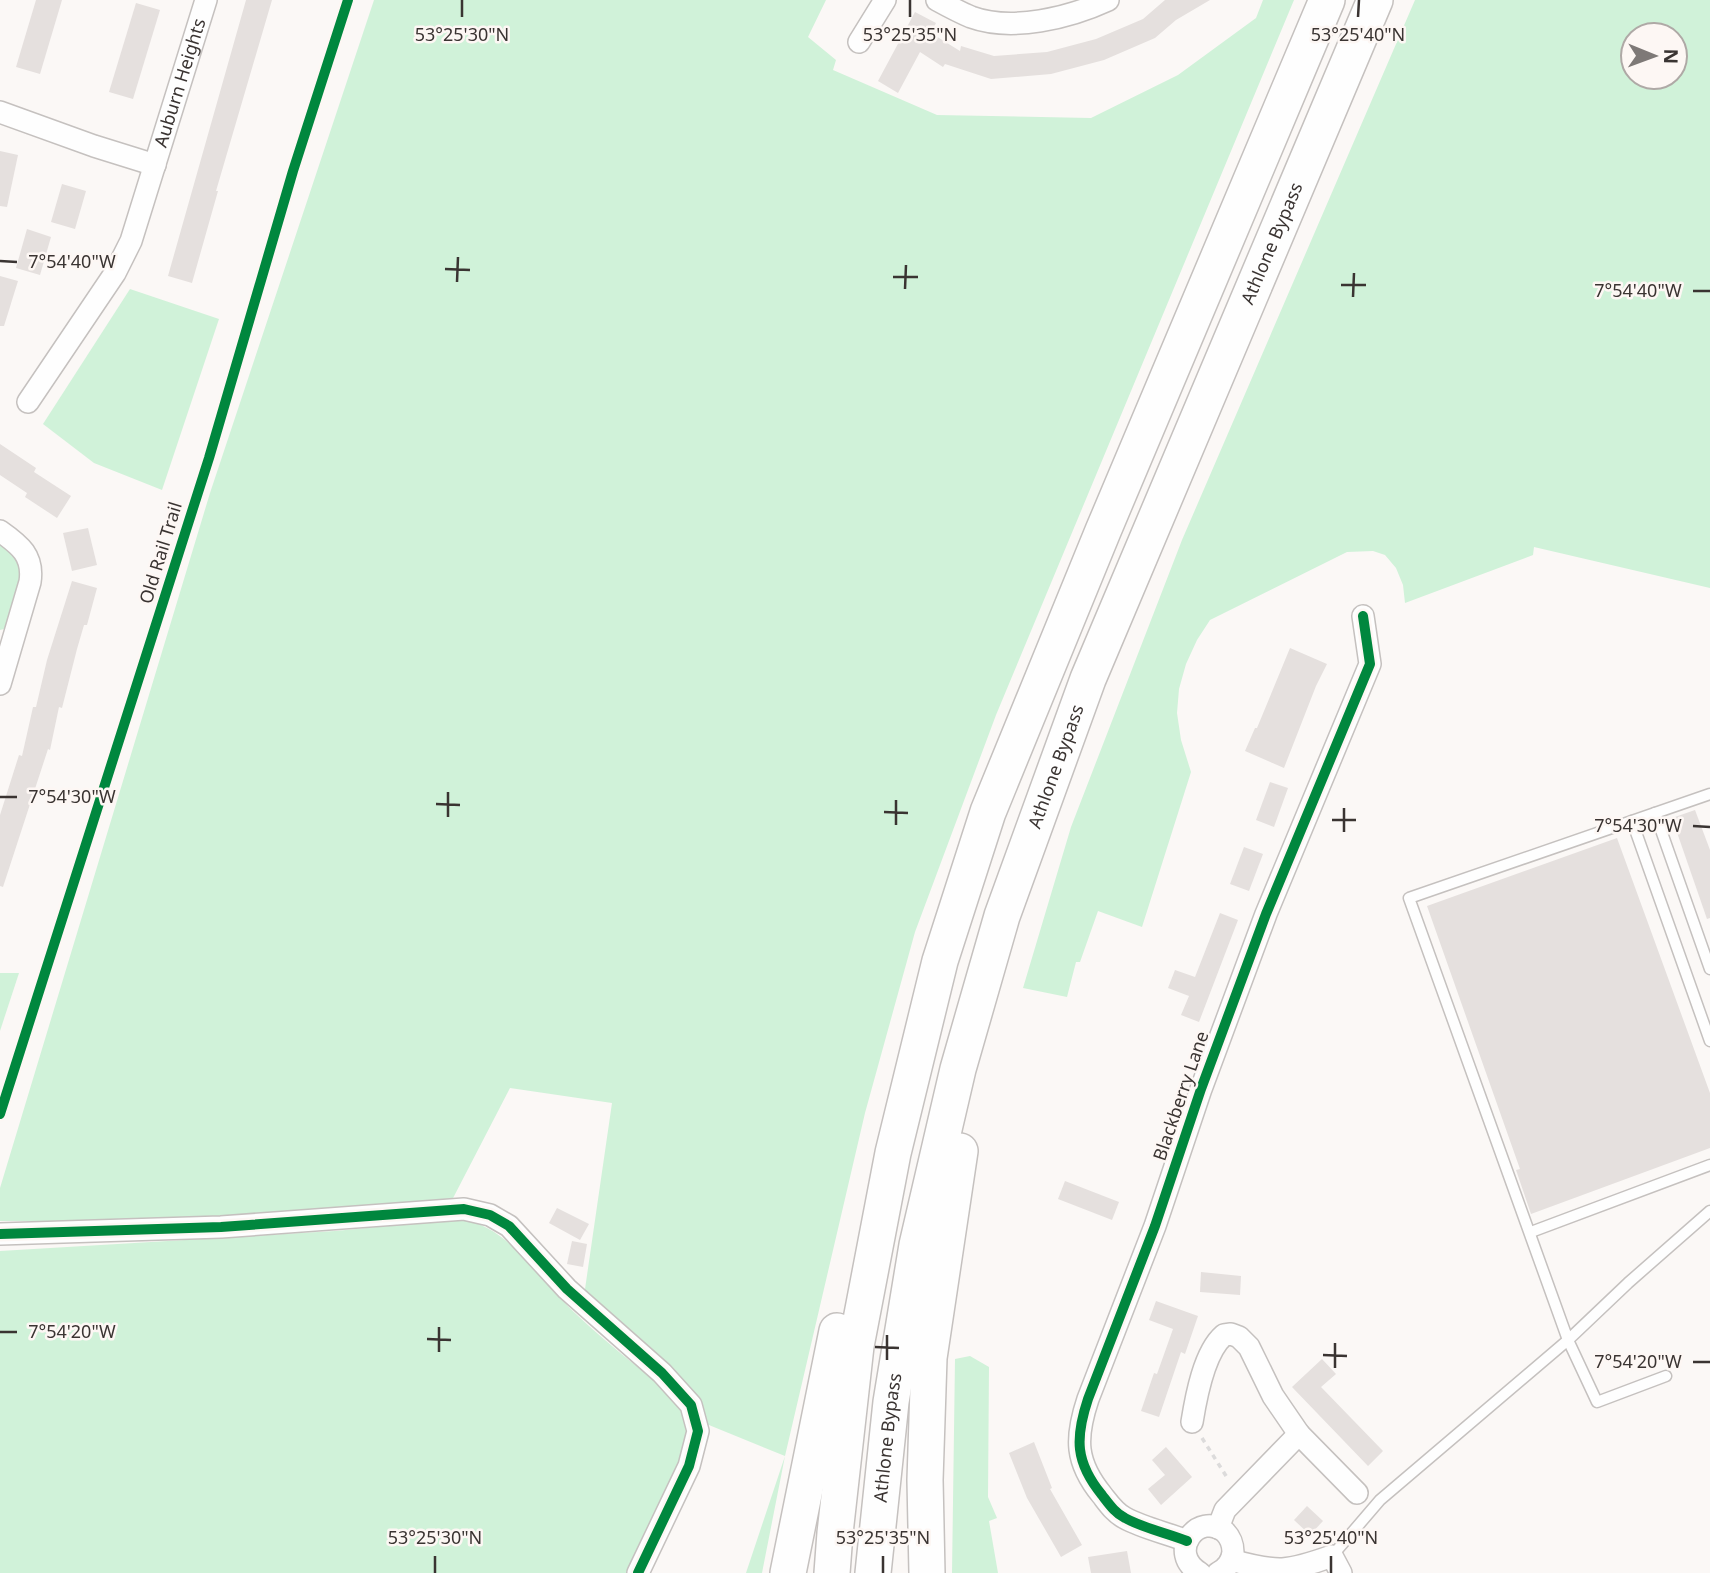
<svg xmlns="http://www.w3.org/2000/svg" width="1710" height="1573" viewBox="0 0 1710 1573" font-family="'Noto Sans',sans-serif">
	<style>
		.green { fill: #d0f2d9; fill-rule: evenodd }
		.building { fill: #e5e0de }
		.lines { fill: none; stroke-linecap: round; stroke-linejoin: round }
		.service-casing { stroke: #c5c1bf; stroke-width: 13 }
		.minor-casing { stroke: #c5c1bf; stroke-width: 24 }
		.trunk-casing { stroke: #c5c1bf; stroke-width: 38 }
		.path { stroke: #dcdbdb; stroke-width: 3.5; stroke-dasharray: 5 5; stroke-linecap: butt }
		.service { stroke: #fefefe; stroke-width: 10 }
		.minor { stroke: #fefefe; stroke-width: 21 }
		.trunk { stroke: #fefefe; stroke-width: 35 }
		.cycleway-casing { stroke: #fdf7f4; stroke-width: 15 }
		.cycleway { stroke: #00873e; stroke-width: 10 }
		.ticks { fill: none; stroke: #3a3432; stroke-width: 2.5 }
		.labels { text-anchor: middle; stroke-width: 5; stroke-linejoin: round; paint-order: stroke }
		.street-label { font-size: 18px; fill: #3a3432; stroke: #fdf7f4 }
		.ticks-label { font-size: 18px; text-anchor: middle; fill: #3a3432; stroke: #fdf7f4; stroke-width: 5; stroke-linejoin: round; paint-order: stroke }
	</style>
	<rect width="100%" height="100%" fill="#fbf8f6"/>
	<!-- green -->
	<g class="green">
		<path d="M374,0H826L808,37L836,60L833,70L937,115L1091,118L1178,75L1256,18L1263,0H1294L996,715L915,932L865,1113L785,1456L762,1573H746L785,1456L704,1423L683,1385L653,1350L584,1296L612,1103L510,1088L451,1202L149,1221H0V1188L210,493Z"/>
		<path d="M1415,0H1710V588L1534,547L1533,555L1405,603L1403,585L1396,568L1385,555L1373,551L1347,552L1210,620L1197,640L1186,664L1179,689L1177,713L1181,740L1191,772L1142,927L1098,911L1080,962H1076L1067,997L1023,988L1071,827L1182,540ZM1633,35H1675V77H1633Z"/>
		<path d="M130,289L219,319L162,490L94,463L43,424Z"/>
		<path d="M0,542L12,551L24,573L9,621L4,629L0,630Z"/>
		<path d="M0,973H19L0,1031Z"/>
		<path d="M462,1219C511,1228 541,1281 575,1313C606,1343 641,1369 673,1396L680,1405L687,1425L685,1450L626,1573H0V1251L335,1231Z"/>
		<path d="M970,1356L989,1367L988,1497L997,1518L989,1521L998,1573H952L955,1359Z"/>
	</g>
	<!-- building -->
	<g class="building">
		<path d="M36,0H62L40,74L16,67Z"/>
		<path d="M246,0H272L216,191H218L192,283L168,276Z"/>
		<path d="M1165,0H1210L1176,20L1155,38L1104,60L1051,74L991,79L945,64L943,67L920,52L898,93L878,81L915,12L936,23L931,33L960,51L961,46L994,56L1047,52L1096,39L1143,19Z"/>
		<path d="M136,3L160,10L133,99L109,92Z"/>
		<path d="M0,151L18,155L7,207L0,206Z"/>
		<path d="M62,184L86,191L75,229L51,222Z"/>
		<path d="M27,229L51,237L40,275L16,268Z"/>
		<path d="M0,276L18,281L4,326H0Z"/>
		<path d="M0,444L36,468L34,472L71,496L57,518L25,497L27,493L0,475Z"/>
		<path d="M88,528L97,565L72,571L63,533Z"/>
		<path d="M72,581L97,588L87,625H84L77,649L62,708L59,707L50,750L48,749L3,887L0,886V815L19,755L22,756L33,707H36L47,660Z"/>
		<path d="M1290,648L1327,664L1316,686L1284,768L1245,751L1255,728H1257Z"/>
		<path d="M1270,782L1288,788L1274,827L1256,820Z"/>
		<path d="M1695,810L1710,850V918L1707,919L1672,818Z"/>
		<path d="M1617,838L1710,1093V1148L1531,1214L1516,1170L1520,1169L1427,906Z"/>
		<path d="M1244,847L1263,854L1249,891L1230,884Z"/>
		<path d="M1220,913L1238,920L1199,1022L1181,1015L1189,996L1168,988L1175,970L1195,977Z"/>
		<path d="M1065,1181L1119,1202L1112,1220L1058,1199Z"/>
		<path d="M557,1208L589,1224L580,1240L549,1223Z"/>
		<path d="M572,1241L587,1244L583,1267L567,1264Z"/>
		<path d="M1201,1272L1241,1276L1240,1295L1200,1292Z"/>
		<path d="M1156,1301L1198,1316L1185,1354L1181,1352L1159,1417L1141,1411L1154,1373L1157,1374L1173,1329L1149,1320Z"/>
		<path d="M1322,1359L1336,1374L1321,1387L1383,1451L1368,1466L1292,1387Z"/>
		<path d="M1034,1442L1052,1488L1050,1489L1082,1545L1061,1557L1027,1498L1009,1453Z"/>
		<path d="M1166,1447L1192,1477L1161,1505L1148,1489L1165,1475L1152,1460Z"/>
		<path d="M1307,1506L1323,1521L1310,1535L1294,1520Z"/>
		<path d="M1127,1551L1131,1573H1091L1088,1557Z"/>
	</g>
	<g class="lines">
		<!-- service casing -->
		<g class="service-casing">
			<g id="service">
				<path d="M1655,813L1710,969"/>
				<path d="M1632,821L1710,1041"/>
				<path d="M1531,1232L1710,1165"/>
				<path d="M1666,1376L1597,1402L1568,1340L1409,898L1710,794"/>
				<path d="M1332,1556L1380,1500L1568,1340L1628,1283L1710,1211"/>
			</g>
		</g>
		<!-- minor casing -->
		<g class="minor-casing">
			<g id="minor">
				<path d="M937,0C948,6 959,12 971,17C1012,32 1069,18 1108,0"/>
				<path d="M859,42L885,0"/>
				<path d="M0,112L94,146L155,165"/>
				<path id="s1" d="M28,402L115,273L131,241L206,0"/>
				<path d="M0,531C20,545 34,556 30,582L0,684"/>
				<path d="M0,1234L221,1227L464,1209L490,1215L509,1226L567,1289L662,1373L691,1405L698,1431L689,1466L638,1573"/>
				<path d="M1192,1422C1196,1397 1204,1352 1224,1335L1231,1334L1239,1337L1249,1347L1273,1396L1299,1434"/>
				<path d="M1218,1528L1225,1510L1299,1434L1357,1493"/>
				<path d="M1187,1541C1167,1533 1143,1528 1125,1518C1115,1513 1109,1504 1102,1495C1075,1462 1075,1438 1088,1399L1155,1226L1201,1089L1266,914L1370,664L1363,616"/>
				<path d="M1231,1560C1278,1573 1287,1572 1332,1556L1341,1573"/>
				<path d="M1200,1573C1166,1553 1198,1510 1225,1532C1230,1537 1233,1545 1233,1552C1232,1562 1226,1569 1218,1573"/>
			</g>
		</g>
		<!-- trunk casing -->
		<g class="trunk-casing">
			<g id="trunk">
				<path d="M788,1573L837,1331"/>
				<path d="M832,1573L835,1533L856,1346L893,1153L940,961L988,812L1103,531L1327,0"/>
				<path id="s2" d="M873,1573L891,1402L917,1245L958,1069L1002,916L1088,679L1375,0"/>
				<path d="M927,1573L925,1480L929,1358L960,1151"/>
			</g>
		</g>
		<!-- path -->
		<path class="path" d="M1202,1438L1228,1479"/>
		<!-- service -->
		<use href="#service" class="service"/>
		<!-- minor -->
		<use href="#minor" class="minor"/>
		<!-- trunk -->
		<use href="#trunk" class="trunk"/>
		<!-- cycleway casing -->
		<g class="cycleway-casing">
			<g id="cycleway">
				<path d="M0,1114L209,458L293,171L348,0"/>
				<path d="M0,1234L221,1227L464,1209L490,1215L509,1226L567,1289L662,1373L691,1405L698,1431L689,1466L638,1573"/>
				<path d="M1187,1541C1167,1533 1143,1528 1125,1518C1115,1513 1109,1504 1102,1495C1075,1462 1075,1438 1088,1399L1155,1226L1201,1089L1266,914L1370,664L1363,616"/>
			</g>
		</g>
		<!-- cycleway -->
		<use href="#cycleway" class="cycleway"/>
	</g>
	<!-- ticks -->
	<path class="ticks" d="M462,17V0M910,17V0M1358,17L1359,0M0,261L17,262M445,269L470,270M893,277H918M457,282L458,257M1341,285H1366M905,289L906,265M1693,291H1710M1353,297L1354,273M0,797H17M436,804L460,805M884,812L908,813M448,817V792M1332,820H1356M896,825V800M1693,826L1710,827M1344,832V808M0,1332H17M427,1339L451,1340M875,1347L899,1348M439,1352V1327M1323,1355L1347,1356M887,1360V1335M1693,1362H1710M1335,1368V1343M435,1573V1556M883,1573V1556M1331,1573V1556"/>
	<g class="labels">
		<!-- street labels -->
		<g class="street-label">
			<text dy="6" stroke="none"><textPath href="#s1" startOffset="357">Auburn Heights</textPath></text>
			<text dy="6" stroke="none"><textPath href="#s2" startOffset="1396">Athlone Bypass</textPath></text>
			<text transform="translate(161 553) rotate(-73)" y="6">Old Rail Trail</text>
			<text dy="6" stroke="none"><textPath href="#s2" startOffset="830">Athlone Bypass</textPath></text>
			<text transform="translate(1181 1096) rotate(-71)" y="6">Blackberry Lane</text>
			<text dy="6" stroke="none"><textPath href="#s2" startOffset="136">Athlone Bypass</textPath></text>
		</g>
	</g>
	<g class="ticks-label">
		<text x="462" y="41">53°25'30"N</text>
		<text x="910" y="41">53°25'35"N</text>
		<text x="1358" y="41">53°25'40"N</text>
		<text x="72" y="268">7°54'40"W</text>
		<text x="1638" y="297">7°54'40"W</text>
		<text x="72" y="803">7°54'30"W</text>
		<text x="1638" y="832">7°54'30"W</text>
		<text x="72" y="1338">7°54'20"W</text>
		<text x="1638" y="1368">7°54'20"W</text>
		<text x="435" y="1544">53°25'30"N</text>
		<text x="883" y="1544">53°25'35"N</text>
		<text x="1331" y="1544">53°25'40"N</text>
	</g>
	<!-- north arrow -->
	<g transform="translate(1654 56) rotate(91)"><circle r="33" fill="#fdf7f4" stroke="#afa9a6" stroke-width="2"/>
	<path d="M0-5L12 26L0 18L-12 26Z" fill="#7e7977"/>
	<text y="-10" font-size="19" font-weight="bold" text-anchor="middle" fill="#3a3432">N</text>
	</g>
</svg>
